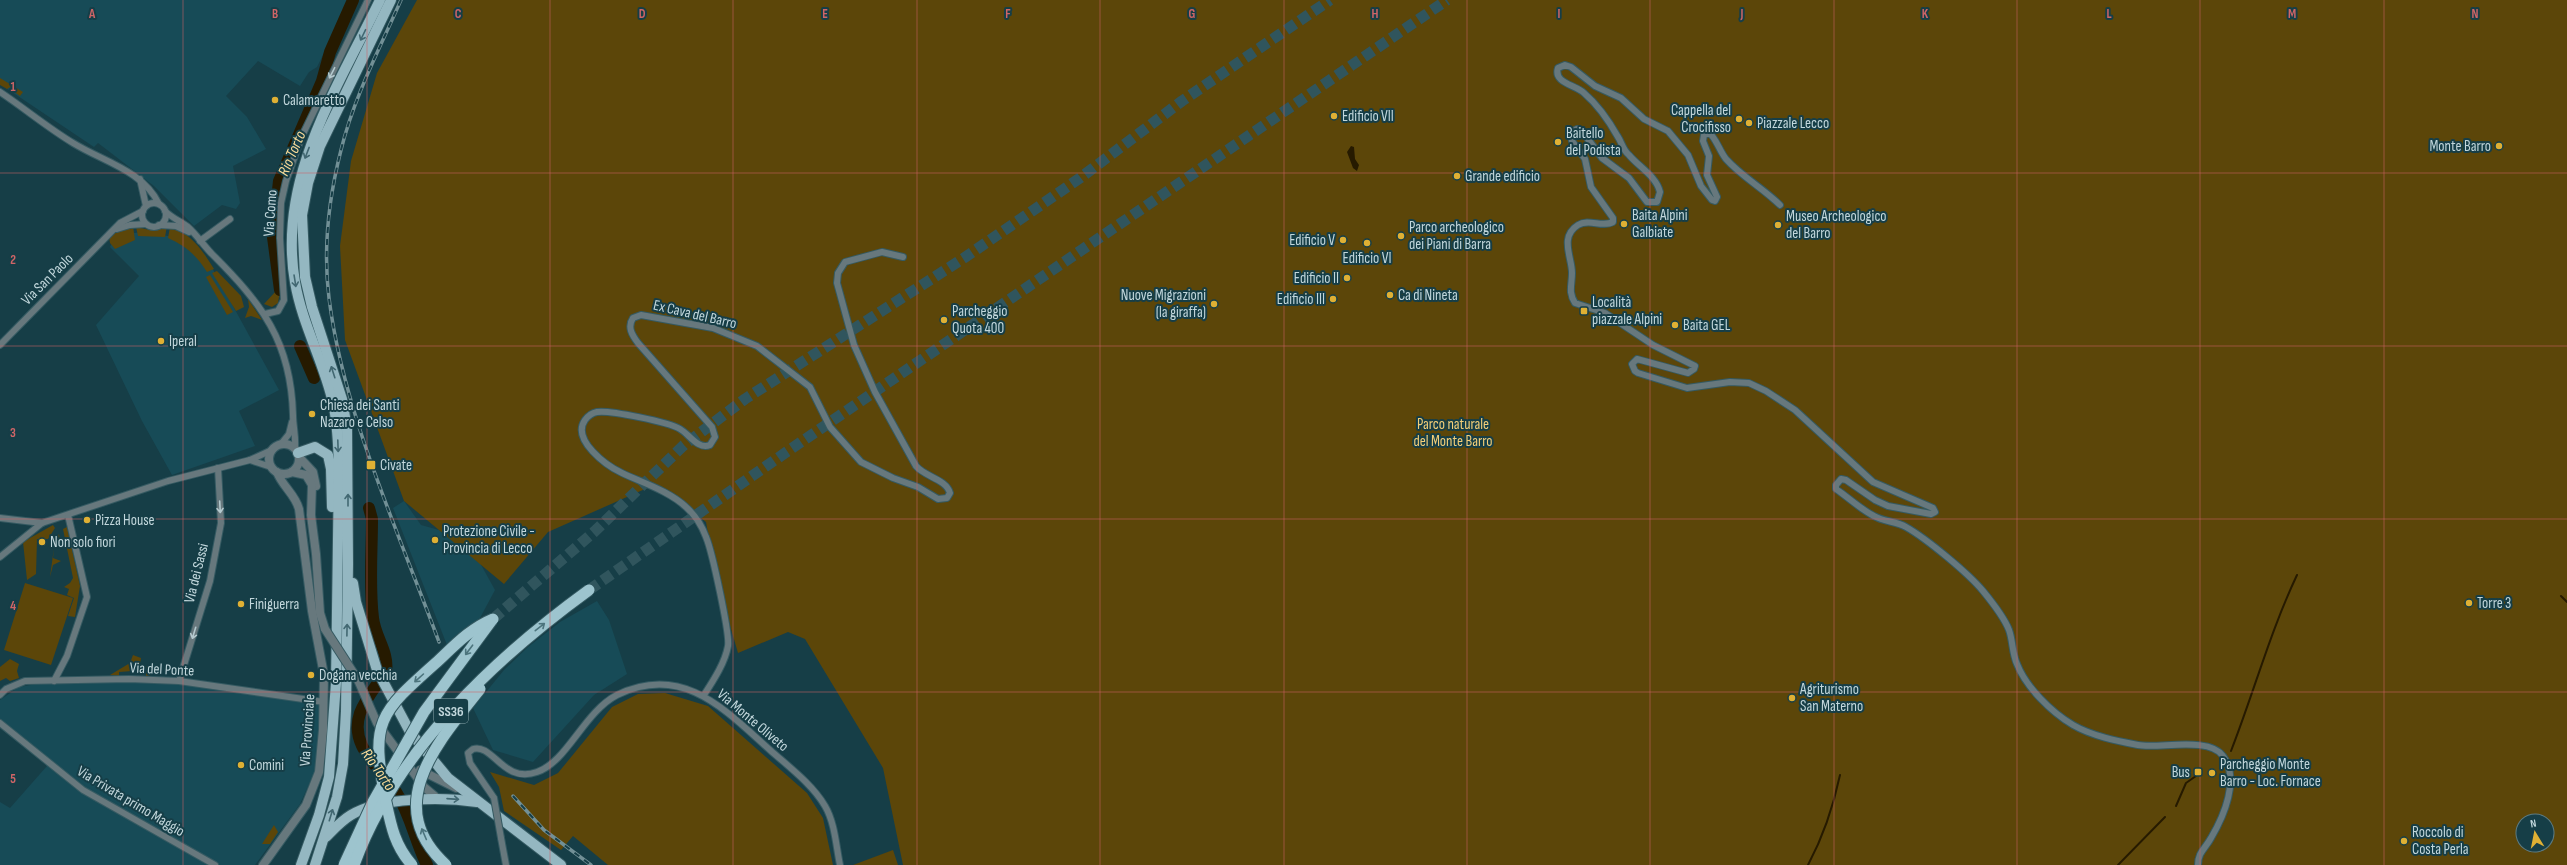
<svg xmlns="http://www.w3.org/2000/svg" width="2567" height="865" viewBox="0 0 2567 865" font-family="'Sofia Sans Condensed',sans-serif">
	<style>
		.built { fill: #174b57 }
		.green { fill: #5c4609; fill-rule: evenodd }
		.water { fill: #261a00 }
		.lines { fill: none; stroke-linecap: round; stroke-linejoin: round }
		.stream { stroke: #261a00; stroke-width: 2 }
		.river { stroke: #261a00; stroke-width: 12 }
		.trunk-tunnel { stroke: #30555d; stroke-width: 11; stroke-dasharray: 11 5.5; stroke-linecap: butt }
		.minor-casing { stroke: #355a62; stroke-width: 8 }
		.tertiary-casing { stroke: #355a62; stroke-width: 10 }
		.primary-casing { stroke: #355a62; stroke-width: 12 }
		.minor { stroke: #67787d; stroke-width: 6 }
		.tertiary { stroke: #67787d; stroke-width: 8 }
		.primary { stroke: #94b7c1; stroke-width: 10 }
		.rail-casing { stroke: #729096; stroke-width: 3.5 }
		.rail { stroke: #163e47; stroke-width: 2; stroke-dasharray: 6; stroke-linecap: butt }
		.minor-bridge-casing { stroke: #355a62; stroke-width: 8; stroke-linecap: butt }
		.tertiary-bridge-casing { stroke: #355a62; stroke-width: 10; stroke-linecap: butt }
		.trunk-bridge-casing { stroke: #355a62; stroke-width: 13; stroke-linecap: butt }
		.minor-bridge { stroke: #67787d; stroke-width: 6 }
		.tertiary-bridge { stroke: #67787d; stroke-width: 8 }
		.trunk-bridge { stroke: #9dc4ce; stroke-width: 11 }
		.oneway { stroke: #426872 }
		.oneway2 { stroke: #b4c9ce }
		.oneway3 { stroke: #4c747d }
		.grid { fill: none; stroke: #cf6567; stroke-width: 1; stroke-opacity: 0.55 }
		.poi-dot { fill: #dfb034; stroke: #163e47; stroke-width: 1.5 }
		.labels { text-anchor: middle; stroke-width: 4; stroke-linejoin: round; paint-order: stroke }
		.shield { fill: #163e47; stroke: #8ea9af; stroke-width: 1 }
		.shield-label { font-size: 14px; font-weight: bold; fill: #c2d7dc }
		.poi-label { font-size: 15px; fill: #c2d7dc; stroke: #163e47; text-anchor: start }
		.street-label { font-size: 15px; fill: #c2d7dc; stroke: #163e47 }
		.park-label { font-size: 15px; fill: #f4cf78; stroke: #163e47 }
		.water-label { font-size: 16px; font-style: italic; fill: #fadc99; stroke: #163e47 }
		.grid-label { font-size: 13px; text-anchor: middle; font-weight: bold; fill: #cf6567; stroke: #163e47; stroke-width: 4; stroke-linejoin: round; paint-order: stroke }
	</style>
	<rect width="100%" height="100%" fill="#163e47"/>
	<!-- built -->
	<g class="built">
		<path d="M0,0H350L317,67L309,72L300,86L258,61L226,96L247,117L266,149L233,166L240,203L236,209L222,205L194,226L154,186L98,143L94,147L0,84Z"/>
		<path d="M144,232L174,237L205,255L279,390L239,411L255,446L172,475L142,421L96,325L139,276L110,247L114,239L124,234Z"/>
		<path d="M404,501L421,525L439,530L480,563L495,590L480,618L447,645L393,508Z"/>
		<path d="M597,601L609,620L627,674L594,695L533,762L493,750L473,708L504,670L528,647L560,622Z"/>
		<path d="M54,681H179L324,702L315,771L300,804L255,865H0V802L10,808L47,766L0,719V700L19,687Z"/>
	</g>
	<!-- green -->
	<g class="green">
		<path d="M417,0H2567V865H903L883,768L805,639L788,632L738,653L715,574L706,522L671,494L654,485L548,532L504,584L404,501L345,340L340,246L351,161L377,73ZM2523,821H2547V845H2523Z"/>
		<path d="M0,78L23,92L20,96L13,91L15,88L12,86L7,89L0,85Z"/>
		<path d="M133,226L135,240L115,249L110,243L109,236L122,228Z"/>
		<path d="M167,226L165,237L138,236L136,227L150,230Z"/>
		<path d="M170,227C191,233 203,251 214,269L207,272C197,256 186,246 168,238Z"/>
		<path d="M217,271L241,296L244,307L236,311L212,273Z"/>
		<path d="M210,275L233,312L227,315L206,277Z"/>
		<path d="M276,291H280L278,303L272,307L264,304Z"/>
		<path d="M248,299L262,320L251,316L245,318L249,307Z"/>
		<path d="M53,525L55,528L48,539H37L36,574L27,580L23,542Z"/>
		<path d="M67,527L80,586L75,617L68,616L74,598L67,595L69,589L64,587L70,583L73,578L63,529Z"/>
		<path d="M59,534L61,547H54L53,558L61,561L53,565L50,577L55,540Z"/>
		<path d="M25,583L73,598L51,665L4,650Z"/>
		<path d="M133,655L141,658L140,664L152,669L151,675L146,676V670L119,672V676L110,675L130,663Z"/>
		<path d="M10,659L19,664L17,671L19,678L10,681L6,678L0,681V667Z"/>
		<path d="M665,693L708,706L807,793L823,818L833,865H608L573,836L561,850L504,811L499,787L490,772L534,785L558,773L612,707L638,694Z"/>
		<path d="M274,825L278,832L270,844H262Z"/>
		<path d="M893,850L898,865H853Z"/>
	</g>
	<!-- water -->
	<path class="water" d="M1351,146L1354,147L1355,159L1359,165L1357,171L1353,168L1347,152Z"/>
	<g class="lines">
		<!-- stream -->
		<g class="stream">
			<path d="M2561,596L2567,602"/>
			<path d="M2231,751C2254,692 2270,632 2297,575"/>
			<path d="M2176,806L2186,783L2196,776"/>
			<path d="M1808,865C1824,835 1833,808 1840,775"/>
			<path d="M2118,865L2165,817"/>
		</g>
		<!-- river -->
		<g class="river">
			<path d="M280,290L273,237L279,181L322,81L330,52L353,0"/>
			<path d="M300,346L314,378"/>
			<path d="M369,508L372,519C372,551 369,586 373,618C375,637 389,652 386,671C378,684 365,699 360,713C348,749 384,769 399,797C411,818 416,843 427,865"/>
		</g>
		<!-- trunk-tunnel -->
		<g class="trunk-tunnel">
			<path d="M589,590L785,453L1447,0"/>
			<path d="M493,619L594,532L684,445L745,399L964,258L1080,178L1182,101L1330,0"/>
		</g>
		<!-- minor casing -->
		<g class="minor-casing">
			<g id="minor">
				<path d="M0,92C24,108 48,128 73,143C104,162 142,170 159,204"/>
				<path d="M140,179L146,206"/>
				<circle cx="154" cy="215" r="12"/>
				<path d="M1780,205C1763,188 1742,177 1726,159C1720,152 1715,136 1709,133L1704,135L1703,141L1709,156L1707,175L1717,197L1715,201L1712,200L1701,186L1688,155L1668,131L1644,119L1621,98L1595,86L1571,67L1565,65L1558,68C1553,83 1576,85 1584,93C1598,105 1609,121 1618,137C1622,143 1623,150 1629,155C1639,167 1656,176 1660,192L1657,202H1647L1629,178L1602,158L1582,131L1577,129L1571,132L1572,141L1585,159L1591,187L1613,218V222C1602,228 1589,218 1578,225C1559,237 1572,257 1572,273C1572,285 1568,292 1575,303L1605,313L1653,345L1695,366L1694,369L1688,373L1637,359L1632,364L1635,371L1638,373L1687,388L1730,382L1749,383L1766,391L1795,410L1873,482L1933,508L1935,512L1931,514L1888,506L1875,500L1846,480L1841,479L1836,485V489C1849,498 1860,509 1874,516C1884,522 1896,521 1906,527C1927,539 1968,573 1983,591C1992,602 2004,617 2009,630C2013,641 2012,653 2017,664C2026,687 2051,712 2073,725C2092,736 2117,741 2138,745C2159,749 2209,736 2223,756C2240,779 2224,816 2211,838C2205,849 2198,852 2198,865"/>
				<path d="M165,211C172,218 180,221 188,227C196,234 204,246 212,254C262,304 291,341 293,415C293,426 296,436 295,448"/>
				<path d="M159,225L176,226L189,232"/>
				<path d="M117,229L130,225L146,224"/>
				<path d="M200,241L230,219"/>
				<path d="M265,314L278,311L284,300L280,238L281,203L286,181L302,136L368,0"/>
				<path d="M0,345L120,223L143,211"/>
				<path d="M281,444L289,434L292,422"/>
				<path d="M250,460L271,467"/>
				<path d="M0,518L42,523"/>
				<path d="M0,557L42,523L168,481L250,460L272,450"/>
				<path d="M54,681L67,656L87,597L68,515"/>
				<path d="M179,681L210,581L221,523L218,468"/>
				<path d="M0,695L6,689L25,681L129,679L179,681L324,702"/>
				<path d="M704,695C713,681 725,663 728,646C730,634 712,551 706,537C702,526 695,515 686,507C669,491 643,483 622,473C607,466 571,440 585,420C588,416 592,413 597,412C609,410 669,422 680,429C689,434 698,450 710,445L715,437L712,427L638,343C632,335 627,327 633,318L641,315L713,328L757,346L810,387L830,427L861,462L893,478L918,487L938,499L947,498L950,493C946,479 925,477 916,466L875,392L854,345L837,283L838,273L845,262L882,252L903,257"/>
				<path d="M0,723L83,790L215,865"/>
				<path d="M494,798L470,763L468,753L473,749C493,743 503,784 537,772C567,762 584,712 617,695C683,663 725,710 770,750C789,767 812,784 825,806C835,823 836,846 840,865"/>
				<path d="M501,838L506,865"/>
			</g>
		</g>
		<!-- tertiary casing -->
		<g class="tertiary-casing">
			<g id="tertiary">
				<circle cx="284" cy="459" r="15"/>
				<path d="M299,457L313,472L316,486"/>
				<path d="M292,472L306,475L312,485L311,515L316,554L320,613L325,629"/>
				<path d="M358,680L377,723L424,787L437,798"/>
				<path d="M420,770L456,788"/>
				<path d="M263,865L306,805L319,772L323,730L324,675L312,611L299,509C295,494 282,486 277,472"/>
			</g>
		</g>
		<!-- primary casing -->
		<g class="primary-casing">
			<g id="primary">
				<path d="M298,453L315,447L328,455L331,469L332,507"/>
				<path d="M353,583L356,602L377,670L410,732L448,778L561,865"/>
				<path d="M326,837C334,829 341,821 351,815C380,797 443,797 477,802"/>
				<path d="M301,865L319,815L329,777L336,683L339,467C338,445 338,424 333,403C324,362 302,324 295,282C277,179 337,89 380,0"/>
				<path d="M315,865L337,797L343,764L346,711L348,564L347,429L342,399L312,307L305,277L302,215L308,183L320,146L391,0"/>
			</g>
		</g>
		<!-- minor -->
		<use href="#minor" class="minor"/>
		<!-- tertiary -->
		<use href="#tertiary" class="tertiary"/>
		<!-- primary -->
		<use href="#primary" class="primary"/>
		<!-- rail casing -->
		<g class="rail-casing">
			<g id="rail">
				<path d="M401,0C379,50 354,97 341,150C329,197 323,250 329,298C343,412 399,533 439,642"/>
				<path d="M513,796L544,830L591,865"/>
			</g>
		</g>
		<!-- rail -->
		<use href="#rail" class="rail"/>
		<!-- minor-bridge casing -->
		<g class="minor-bridge-casing">
			<path id="minor-bridge" d="M494,798L501,838"/>
		</g>
		<!-- tertiary-bridge casing -->
		<g class="tertiary-bridge-casing">
			<path id="tertiary-bridge" d="M325,629L358,680"/>
		</g>
		<!-- trunk-bridge casing -->
		<g class="trunk-bridge-casing">
			<g id="trunk-bridge">
				<path d="M344,865L373,802L424,712L492,620"/>
				<path d="M354,865C395,752 494,659 589,590"/>
				<path d="M412,865C395,846 391,826 386,802C370,721 378,714 438,661C455,645 471,628 493,619"/>
				<path d="M446,865C380,805 439,741 480,689"/>
			</g>
		</g>
		<!-- minor-bridge -->
		<use href="#minor-bridge" class="minor-bridge"/>
		<!-- tertiary-bridge -->
		<use href="#tertiary-bridge" class="tertiary-bridge"/>
		<!-- trunk-bridge -->
		<use href="#trunk-bridge" class="trunk-bridge"/>
	</g>
	<!-- one-way arrows -->
	<defs><path id="oneway-shaft" d="M-6 0H5M1.5-3L5.5 0L1.5 3" fill="none" stroke-width="1.6" stroke-linecap="round" stroke-linejoin="round"/></defs>
	<g class="oneway">
		<use href="#oneway-shaft" transform="translate(363 35) rotate(116)"/>
		<use href="#oneway-shaft" transform="translate(307 153) rotate(111)"/>
		<use href="#oneway-shaft" transform="translate(295 281) rotate(81)"/>
		<use href="#oneway-shaft" transform="translate(333 372) rotate(-108)"/>
		<use href="#oneway-shaft" transform="translate(338 446) rotate(88)"/>
		<use href="#oneway-shaft" transform="translate(348 500) rotate(-90)"/>
		<use href="#oneway-shaft" transform="translate(347 630) rotate(-89)"/>
		<use href="#oneway-shaft" transform="translate(453 799) rotate(4)"/>
		<use href="#oneway-shaft" transform="translate(331 815) rotate(-73)"/>
	</g>
	<g class="oneway2">
		<use href="#oneway-shaft" transform="translate(332 73) rotate(117)"/>
		<use href="#oneway-shaft" transform="translate(220 507) rotate(87)"/>
		<use href="#oneway-shaft" transform="translate(194 633) rotate(107)"/>
	</g>
	<g class="oneway3">
		<use href="#oneway-shaft" transform="translate(540 627) rotate(-38)"/>
		<use href="#oneway-shaft" transform="translate(469 650) rotate(127)"/>
		<use href="#oneway-shaft" transform="translate(419 678) rotate(138)"/>
		<use href="#oneway-shaft" transform="translate(424 834) rotate(-113)"/>
	</g>
	<!-- grid -->
	<path class="grid" d="M183,0V865M367,0V865M550,0V865M733,0V865M917,0V865M1100,0V865M1284,0V865M1467,0V865M1650,0V865M1834,0V865M2017,0V865M2200,0V865M2384,0V865M0,173H2567M0,346H2567M0,519H2567M0,692H2567"/>
	<!-- markers -->
	<g class="poi-dot">
		<circle cx="275" cy="100" r="4"/>
		<circle cx="1334" cy="116" r="4"/>
		<circle cx="1739" cy="119" r="4"/>
		<circle cx="1749" cy="123" r="4"/>
		<circle cx="1558" cy="142" r="4"/>
		<circle cx="2499" cy="146" r="4"/>
		<circle cx="1457" cy="176" r="4"/>
		<circle cx="1624" cy="224" r="4"/>
		<circle cx="1778" cy="225" r="4"/>
		<circle cx="1401" cy="236" r="4"/>
		<circle cx="1343" cy="240" r="4"/>
		<circle cx="1367" cy="243" r="4"/>
		<circle cx="1347" cy="278" r="4"/>
		<circle cx="1390" cy="295" r="4"/>
		<circle cx="1333" cy="299" r="4"/>
		<circle cx="1214" cy="304" r="4"/>
		<rect x="1580" y="307" width="8" height="8" rx="2"/>
		<circle cx="944" cy="320" r="4"/>
		<circle cx="1675" cy="325" r="4"/>
		<circle cx="161" cy="341" r="4"/>
		<circle cx="312" cy="414" r="4"/>
		<rect x="366" y="460" width="10" height="10" rx="2"/>
		<circle cx="87" cy="520" r="4"/>
		<circle cx="435" cy="540" r="4"/>
		<circle cx="42" cy="542" r="4"/>
		<circle cx="2469" cy="603" r="4"/>
		<circle cx="241" cy="604" r="4"/>
		<circle cx="311" cy="675" r="4"/>
		<circle cx="1792" cy="698" r="4"/>
		<circle cx="241" cy="765" r="4"/>
		<rect x="2194" y="768" width="8" height="8" rx="2"/>
		<circle cx="2212" cy="773" r="4"/>
		<circle cx="2404" cy="841" r="4"/>
	</g>
	<g class="labels">
		<!-- shield labels -->
		<rect class="shield" x="434" y="699" width="34" height="24" rx="3"/>
		<g class="shield-label">
			<text x="451" y="716">SS36</text>
		</g>
		<!-- poi labels -->
		<g class="poi-label">
			<text x="283" y="105">Calamaretto</text>
			<text x="1731" y="115" text-anchor="end">Cappella del<tspan x="1731" dy="17">Crocifisso</tspan></text>
			<text x="1342" y="121">Edificio VII</text>
			<text x="1757" y="128">Piazzale Lecco</text>
			<text x="1566" y="138">Baitello<tspan x="1566" dy="17">del Podista</tspan></text>
			<text x="2491" y="151" text-anchor="end">Monte Barro</text>
			<text x="1465" y="181">Grande edificio</text>
			<text x="1632" y="220">Baita Alpini<tspan x="1632" dy="17">Galbiate</tspan></text>
			<text x="1786" y="221">Museo Archeologico<tspan x="1786" dy="17">del Barro</tspan></text>
			<text x="1409" y="232">Parco archeologico<tspan x="1409" dy="17">dei Piani di Barra</tspan></text>
			<text x="1335" y="245" text-anchor="end">Edificio V</text>
			<text x="1367" y="263" text-anchor="middle">Edificio VI</text>
			<text x="1339" y="283" text-anchor="end">Edificio II</text>
			<text x="1206" y="300" text-anchor="end">Nuove Migrazioni<tspan x="1206" dy="17">(la giraffa)</tspan></text>
			<text x="1398" y="300">Ca di Nineta</text>
			<text x="1325" y="304" text-anchor="end">Edificio III</text>
			<text x="1592" y="307">Località<tspan x="1592" dy="17">piazzale Alpini</tspan></text>
			<text x="952" y="316">Parcheggio<tspan x="952" dy="17">Quota 400</tspan></text>
			<text x="1683" y="330">Baita GEL</text>
			<text x="169" y="346">Iperal</text>
			<text x="320" y="410">Chiesa dei Santi<tspan x="320" dy="17">Nazaro e Celso</tspan></text>
			<text x="380" y="470">Civate</text>
			<text x="95" y="525">Pizza House</text>
			<text x="443" y="536">Protezione Civile -<tspan x="443" dy="17">Provincia di Lecco</tspan></text>
			<text x="50" y="547">Non solo fiori</text>
			<text x="2477" y="608">Torre 3</text>
			<text x="249" y="609">Finiguerra</text>
			<text x="319" y="680">Dogana vecchia</text>
			<text x="1800" y="694">Agriturismo<tspan x="1800" dy="17">San Materno</tspan></text>
			<text x="2220" y="769">Parcheggio Monte<tspan x="2220" dy="17">Barro - Loc. Fornace</tspan></text>
			<text x="249" y="770">Comini</text>
			<text x="2190" y="777" text-anchor="end">Bus</text>
			<text x="2412" y="837">Roccolo di<tspan x="2412" dy="17">Costa Perla</tspan></text>
		</g>
		<!-- street labels -->
		<g class="street-label">
			<text transform="translate(270 213) rotate(-86)" y="5">Via Como</text>
			<text transform="translate(47 279) rotate(-45)" y="5">Via San Paolo</text>
			<text transform="translate(695 314) rotate(13)" y="5">Ex Cava del Barro</text>
			<text transform="translate(196 573) rotate(-76)" y="5">Via dei Sassi</text>
			<text transform="translate(162 669) rotate(3)" y="5">Via del Ponte</text>
			<text transform="translate(753 720) rotate(40)" y="5">Via Monte Oliveto</text>
			<text transform="translate(307 730) rotate(-86)" y="5">Via Provinciale</text>
			<text transform="translate(131 801) rotate(31)" y="5">Via Privata primo Maggio</text>
		</g>
		<!-- park labels -->
		<g class="park-label">
			<text x="1453" y="429">Parco naturale<tspan x="1453" dy="17">del Monte Barro</tspan></text>
		</g>
		<!-- water labels -->
		<g class="water-label">
			<text transform="translate(291 153) rotate(-67)" y="6">Rio Torto</text>
			<text transform="translate(379 769) rotate(55)" y="6">Rio Torto</text>
		</g>
	</g>
	<g class="grid-label">
		<text x="92" y="18">A</text>
		<text x="275" y="18">B</text>
		<text x="458" y="18">C</text>
		<text x="642" y="18">D</text>
		<text x="825" y="18">E</text>
		<text x="1008" y="18">F</text>
		<text x="1192" y="18">G</text>
		<text x="1375" y="18">H</text>
		<text x="1559" y="18">I</text>
		<text x="1742" y="18">J</text>
		<text x="1925" y="18">K</text>
		<text x="2109" y="18">L</text>
		<text x="2292" y="18">M</text>
		<text x="2475" y="18">N</text>
		<text x="13" y="91">1</text>
		<text x="13" y="264">2</text>
		<text x="13" y="437">3</text>
		<text x="13" y="610">4</text>
		<text x="13" y="783">5</text>
	</g>
	<!-- north arrow -->
	<g transform="translate(2535 833) rotate(350)"><circle r="19" fill="#163e47" stroke="#5b7b83"/>
	<path d="M0-3L7 15L0 10L-7 15Z" fill="#dfb034"/>
	<text y="-6" font-size="11" font-weight="bold" text-anchor="middle" fill="#c2d7dc">N</text>
	</g>
</svg>
